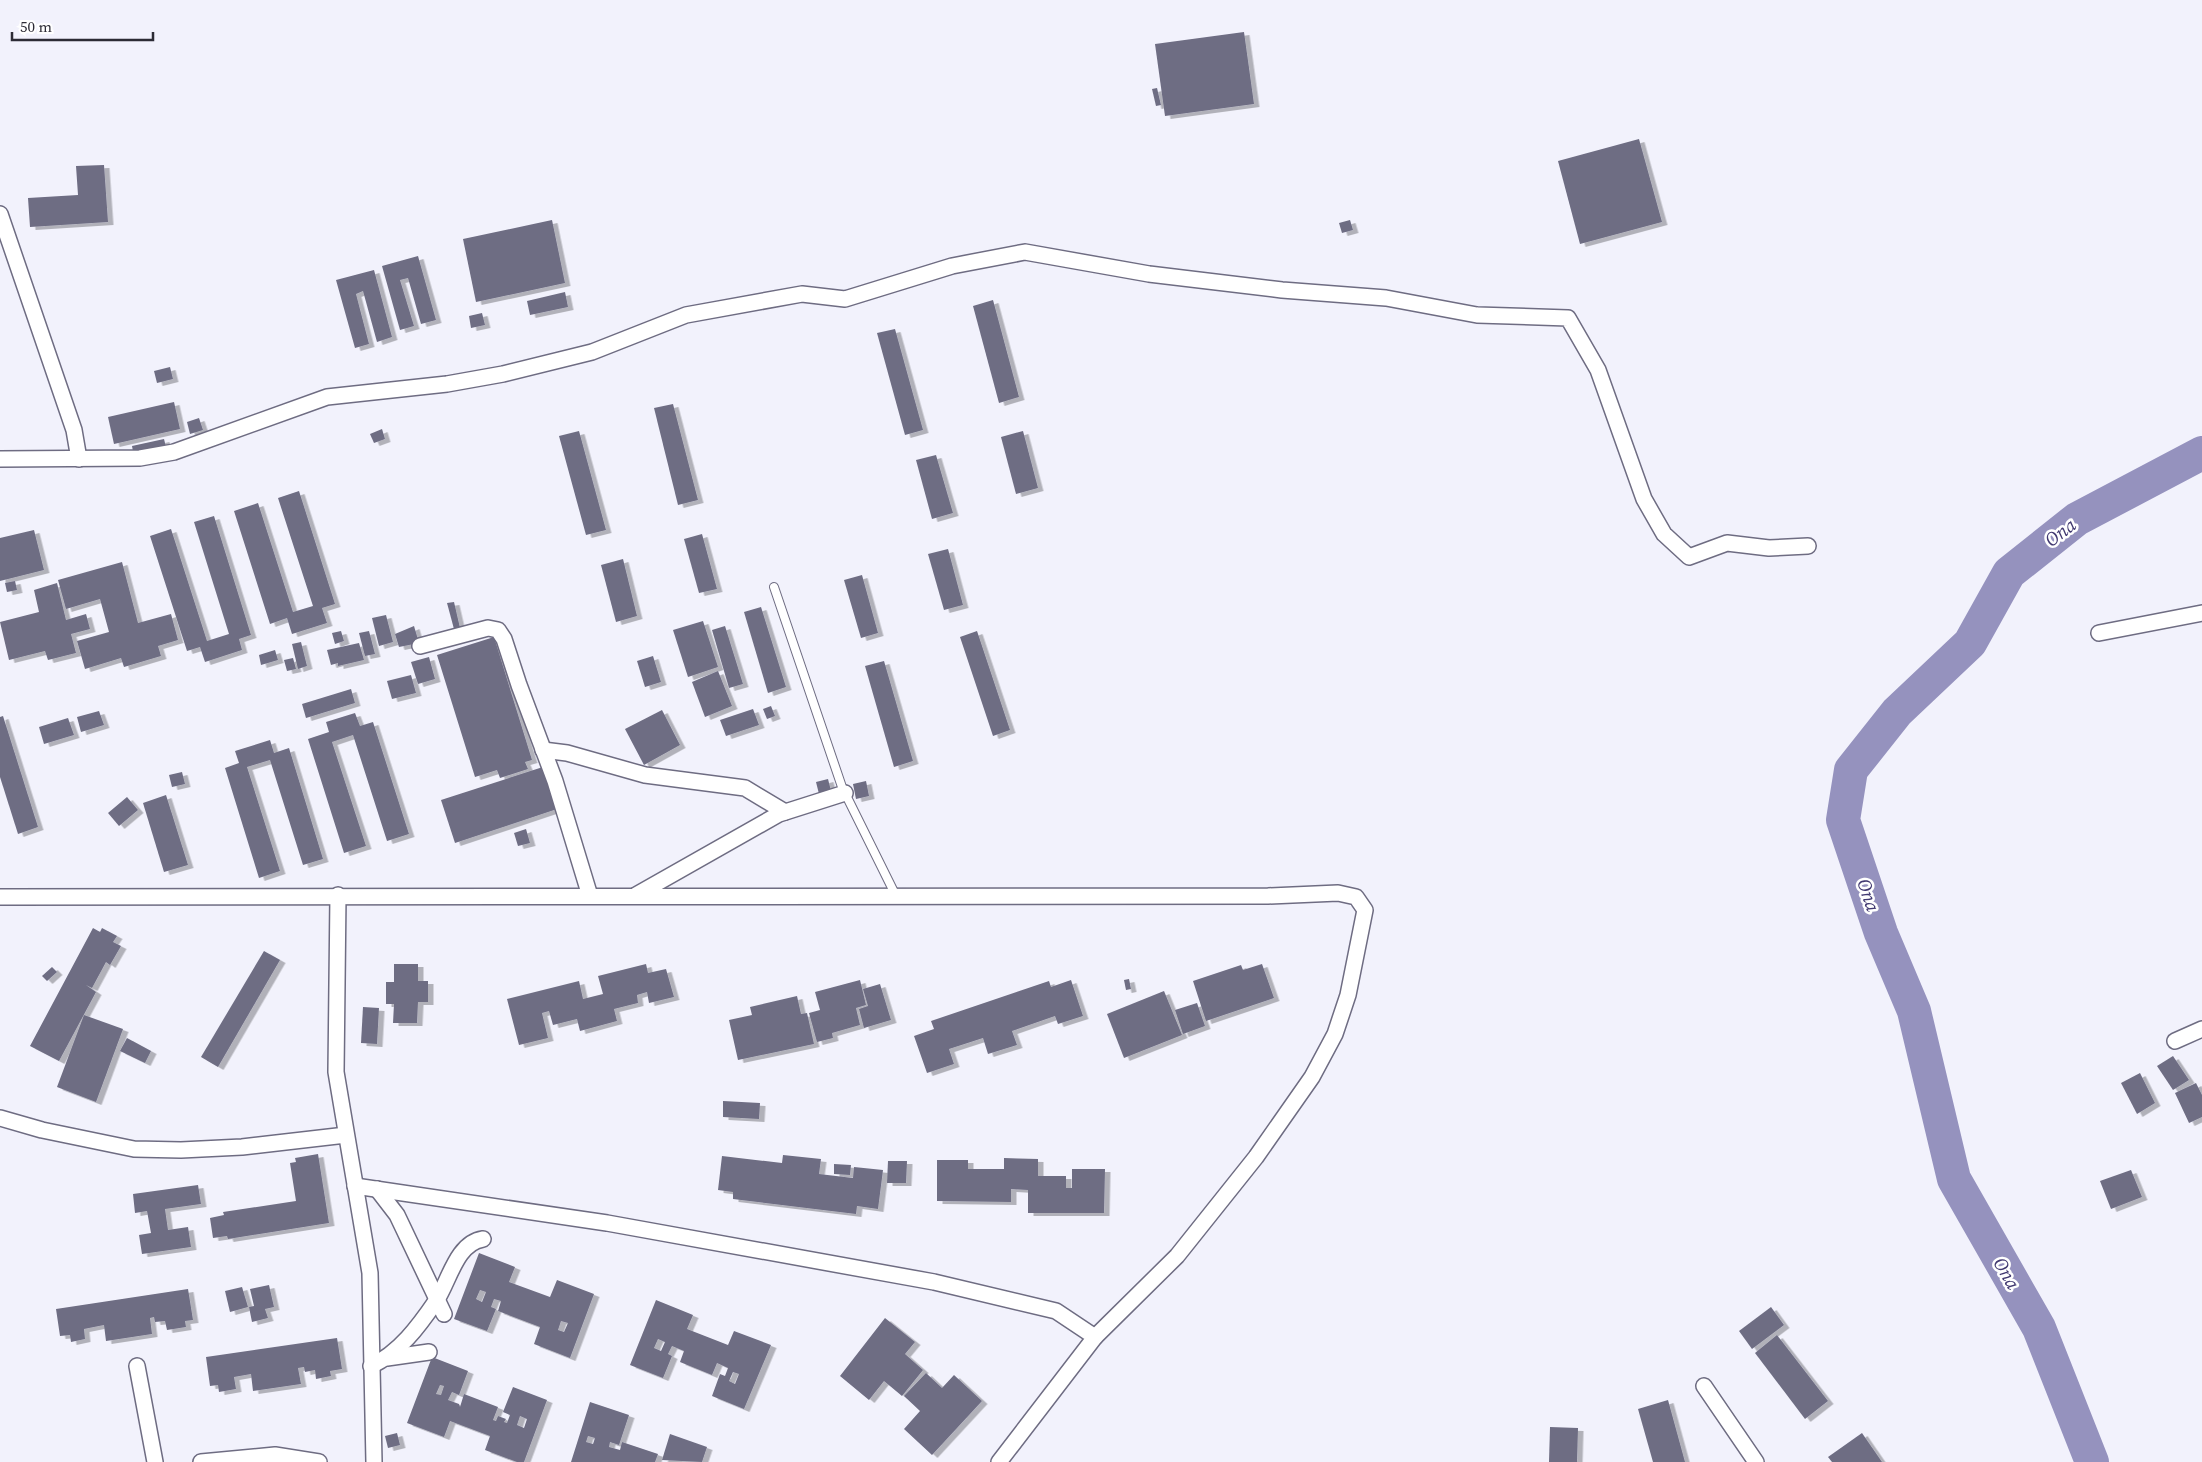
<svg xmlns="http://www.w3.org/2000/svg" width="2202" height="1462" viewBox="0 0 2202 1462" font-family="'Source Serif 4',serif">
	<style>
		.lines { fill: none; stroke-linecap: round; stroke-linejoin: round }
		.river { stroke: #9592be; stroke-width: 34 }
		.building { fill: #6e6d83; fill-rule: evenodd; filter: url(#shadow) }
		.lane-casing { stroke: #6e6c82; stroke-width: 10 }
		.street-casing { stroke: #6e6c82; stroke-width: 18 }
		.lane { stroke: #fff; stroke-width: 8 }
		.street { stroke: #fff; stroke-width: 15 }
		.labels { text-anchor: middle; stroke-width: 5; stroke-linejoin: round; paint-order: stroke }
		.water-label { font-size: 19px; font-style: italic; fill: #403870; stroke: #fff }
	</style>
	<defs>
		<filter id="shadow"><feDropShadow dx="5.5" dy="3" stdDeviation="0" flood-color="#0004"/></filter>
	</defs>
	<rect width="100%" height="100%" fill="#f2f2fc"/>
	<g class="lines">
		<!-- river -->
		<path class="river" d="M2092,1462L2039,1328L1954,1179L1914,1011L1881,933L1843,820L1851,770L1897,712L1970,643L2009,573L2077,519L2202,453"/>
	</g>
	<!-- building -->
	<g class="building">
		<path d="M1244,32L1254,104L1165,116L1155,44Z"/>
		<path d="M1157,88L1161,105L1156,106L1152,89Z"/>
		<path d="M1639,139L1662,222L1580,244L1558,161Z"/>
		<path d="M104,165L108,222L30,227L28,198L78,195L76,166Z"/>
		<path d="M552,220L565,283L476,302L463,239Z"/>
		<path d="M1350,220L1353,230L1342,233L1339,223Z"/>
		<path d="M418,256L436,320L421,324L408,278L400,280L414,326L400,330L382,266Z"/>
		<path d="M374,270L392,337L377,342L363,291L356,294L369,344L355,348L336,280Z"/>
		<path d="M565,292L568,307L530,315L527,301Z"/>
		<path d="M993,300L1019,397L999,403L973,306Z"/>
		<path d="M482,313L485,325L471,328L469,316Z"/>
		<path d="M895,329L923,430L905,435L877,333Z"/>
		<path d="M170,367L173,379L157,383L154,371Z"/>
		<path d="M174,402L180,429L114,444L108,417Z"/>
		<path d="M673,404L698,500L678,505L654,408Z"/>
		<path d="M199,418L203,430L190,434L187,422Z"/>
		<path d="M382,429L385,439L374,443L370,434Z"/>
		<path d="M579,431L606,530L586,535L559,436Z"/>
		<path d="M1023,431L1038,488L1016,494L1001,437Z"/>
		<path d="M164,439L167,451L134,457L132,446Z"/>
		<path d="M936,455L953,513L932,519L916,460Z"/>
		<path d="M299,491L335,604L322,608L327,623L292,634L287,618L270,624L234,511L258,503L293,612L313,606L278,498Z"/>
		<path d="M214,516L251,635L239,639L242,650L205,662L200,647L187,651L150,536L171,529L207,641L229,634L194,522Z"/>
		<path d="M34,530L44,570L0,581V538Z"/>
		<path d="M702,534L717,589L699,593L684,539Z"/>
		<path d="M948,549L963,605L944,610L928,554Z"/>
		<path d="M623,559L637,616L616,622L601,565Z"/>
		<path d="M122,562L138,623L171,614L178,640L158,646L161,656L124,667L121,658L85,669L77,641L109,632L100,599L66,609L58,580Z"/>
		<path d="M862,575L878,633L861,638L844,580Z"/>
		<path d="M15,581L17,590L7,592L5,583Z"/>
		<path d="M57,583L66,620L86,614L90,629L71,634L76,653L48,660L45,651L9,660L0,622L39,612L34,590Z"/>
		<path d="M454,602L460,628L454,629L447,603Z"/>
		<path d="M761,607L786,687L768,693L744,612Z"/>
		<path d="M386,615L393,642L379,646L372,618Z"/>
		<path d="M703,621L718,667L688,677L673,630Z"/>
		<path d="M414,626L419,643L399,647L395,634Z"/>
		<path d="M725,626L743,684L729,688L712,630Z"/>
		<path d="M341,631L344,641L335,644L332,633Z"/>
		<path d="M369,631L375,654L365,656L359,633Z"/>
		<path d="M977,631L1010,730L993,736L960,637Z"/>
		<path d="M494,637L532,760L525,762L528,769L500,778L497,770L475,777L437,655Z"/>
		<path d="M301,642L307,666L298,669L292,644Z"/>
		<path d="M359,643L364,660L338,666V663L331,665L327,650Z"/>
		<path d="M275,650L278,660L261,665L259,655Z"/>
		<path d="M653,656L661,682L645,687L637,661Z"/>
		<path d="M429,657L435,679L418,684L411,662Z"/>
		<path d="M293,658L296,669L287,671L284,660Z"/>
		<path d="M884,661L913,761L894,767L865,666Z"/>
		<path d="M718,671L732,706L705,717L692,682Z"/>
		<path d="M411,675L416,693L392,699L387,681Z"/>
		<path d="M351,689L355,703L306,718L302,704Z"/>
		<path d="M771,706L775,716L767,719L763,709Z"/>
		<path d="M753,709L759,725L726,736L720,720Z"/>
		<path d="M662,710L680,745L644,765L625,729Z"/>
		<path d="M99,711L104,725L81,732L77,717Z"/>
		<path d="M355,713L360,726L373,722L409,834L387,841L353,735L332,742L366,846L344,853L308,739L329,732L326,722Z"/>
		<path d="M3,716L38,827L18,834L0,777V717Z"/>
		<path d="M68,718L74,735L44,744L39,727Z"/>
		<path d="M270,740L274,753L289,748L323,859L303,865L270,760L247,767L280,871L259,878L225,768L239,763L235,751Z"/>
		<path d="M546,766L560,808L455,843L441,800Z"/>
		<path d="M182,772L185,784L172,787L169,775Z"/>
		<path d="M828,779L831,791L819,794L816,782Z"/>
		<path d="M866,781L869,796L856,799L853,784Z"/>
		<path d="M166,795L188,865L164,872L143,803Z"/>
		<path d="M127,797L138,810L119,826L108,813Z"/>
		<path d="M526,829L530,843L518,846L514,833Z"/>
		<path d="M93,928L100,932L102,928L117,936L113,942L121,946L110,965L106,962L92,988L86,985L96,992L59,1061L30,1046Z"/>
		<path d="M264,951L280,960L218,1067L201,1057Z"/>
		<path d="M394,964H418V981H428V1002H418L417,1023H393L394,1004H386V982H394Z"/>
		<path d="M646,964L648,973L666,969L674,997L649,1003L647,992L637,995L638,1003L614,1009L617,1021L580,1031L577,1019L553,1025L549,1011L542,1013L548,1038L519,1045L507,999L579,981L583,999L603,994L598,976Z"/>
		<path d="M1262,964L1274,998L1206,1021L1193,981L1241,965L1243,970Z"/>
		<path d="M52,967L57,972L47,981L42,976Z"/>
		<path d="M1129,979L1131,989L1126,990L1124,980Z"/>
		<path d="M860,980L866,1005L856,1008L860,1025L832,1033L833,1038L817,1042L809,1013L820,1010L815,992Z"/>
		<path d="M1071,980L1083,1016L1058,1024L1055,1016L1012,1031L1017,1045L988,1054L983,1038L949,1049L954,1064L927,1073L914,1036L934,1029L931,1021L1049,981L1051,987Z"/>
		<path d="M880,984L891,1020L864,1028L859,1009L868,1006L863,989Z"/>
		<path d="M1164,991L1182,1035L1124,1058L1107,1014Z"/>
		<path d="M797,996L801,1014L807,1013L814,1044L738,1060L729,1020L752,1015L750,1007Z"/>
		<path d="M1197,1003L1205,1026L1183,1034L1175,1010Z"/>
		<path d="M363,1007L379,1008L377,1044L361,1043Z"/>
		<path d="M84,1015L123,1029L96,1102L57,1087Z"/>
		<path d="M127,1038L151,1051L145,1063L120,1051Z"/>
		<path d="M2173,1056L2189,1080L2173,1090L2157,1066Z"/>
		<path d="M2140,1073L2155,1103L2137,1114L2121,1083Z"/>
		<path d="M2196,1083L2202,1095V1117L2189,1123L2175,1093Z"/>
		<path d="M723,1101L760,1103L759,1119L723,1117Z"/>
		<path d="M318,1154L329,1223L228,1239L227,1236L213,1238L210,1218L224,1215L223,1212L296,1201L290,1163L296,1162L295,1158Z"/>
		<path d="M783,1155L821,1159L819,1174L853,1178L854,1167L883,1170L878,1209L857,1206L856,1214L733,1199V1192L718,1190L722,1156L782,1163Z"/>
		<path d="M1004,1158L1038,1159V1176H1066V1188H1072V1169H1105L1104,1213H1028V1190L1011,1189V1202L937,1201V1160H968V1169H1004Z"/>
		<path d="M888,1161H907L906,1183H887Z"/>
		<path d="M834,1164L851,1165L850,1175L834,1174Z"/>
		<path d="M2131,1170L2142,1197L2111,1209L2100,1181Z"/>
		<path d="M198,1185L201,1204L165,1209L168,1230L188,1227L191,1247L142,1254L139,1235L151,1233L147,1211L135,1213L133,1194Z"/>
		<path d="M479,1253L515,1267L509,1282L550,1297L557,1280L594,1294L570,1358L534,1344L540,1327L498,1311L501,1301L494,1299L491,1307L496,1309L487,1331L454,1319ZM480,1290L486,1292L482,1302L476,1299ZM561,1321L568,1323L564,1332L558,1330Z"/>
		<path d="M269,1285L274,1307L265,1309L268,1318L252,1322L249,1307L254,1306L250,1289Z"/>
		<path d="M242,1287L248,1307L230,1312L225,1291Z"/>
		<path d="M188,1289L193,1320L185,1321L186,1327L167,1330L165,1321L155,1322L154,1317L150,1318L152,1334L106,1341L104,1325L84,1329L85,1339L71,1342L70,1335L60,1336L56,1309Z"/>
		<path d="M656,1300L693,1315L687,1329L728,1345L734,1331L771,1345L744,1409L712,1396L720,1374L725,1376L728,1368L717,1363L712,1375L680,1362L684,1351L672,1346L668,1354L672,1356L663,1378L630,1365ZM658,1339L665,1342L661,1351L654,1348ZM733,1372L739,1374L735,1384L729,1381Z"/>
		<path d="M1771,1307L1784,1325L1752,1349L1739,1331Z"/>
		<path d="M885,1318L915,1342L905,1354L923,1370L902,1396L884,1381L869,1400L840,1376Z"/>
		<path d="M1777,1335L1828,1401L1805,1419L1755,1353Z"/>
		<path d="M337,1338L342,1369L330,1371L331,1376L316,1379L315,1370L305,1372L304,1367L298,1368L301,1384L253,1391L251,1374L234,1377L236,1389L219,1392L218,1385L210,1386L206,1357Z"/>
		<path d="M432,1357L468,1371L459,1395L452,1392L448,1400L459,1404L460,1407L464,1394L498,1407L493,1420L496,1421L498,1416L506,1419L504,1422L507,1423L510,1415L503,1412L513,1387L547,1400L524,1462H517L485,1450L490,1436L450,1421L444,1437L407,1423ZM440,1385L444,1386L441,1395L436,1394ZM520,1416L527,1419L524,1428L517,1425Z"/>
		<path d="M926,1373L942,1388L954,1375L982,1401L932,1455L904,1429L920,1411L904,1396Z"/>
		<path d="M1668,1400L1685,1462H1653L1638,1409Z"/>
		<path d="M590,1402L629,1415L619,1445L610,1442L609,1447L620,1450L622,1442L658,1454L655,1462H571ZM588,1436L595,1438L593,1444L586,1442Z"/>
		<path d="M1550,1427L1578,1428L1577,1462H1549Z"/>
		<path d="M397,1433L400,1445L388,1448L385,1436Z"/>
		<path d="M1862,1433L1882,1462H1832L1828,1457Z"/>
		<path d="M670,1434L707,1447L702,1462L662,1460Z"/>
	</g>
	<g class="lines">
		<!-- lane casing -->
		<g class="lane-casing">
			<path id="lane" d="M774,587L842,787L896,896"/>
		</g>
		<!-- street casing -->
		<g class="street-casing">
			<g id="street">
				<path d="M0,214L74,430L79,459"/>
				<path d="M0,459L140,458L174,452L327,397L447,384L503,374L592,352L686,315L802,294L845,299L952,266L1025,252L1149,274L1282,290L1386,298L1477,315L1568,318L1598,370L1644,499L1664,534L1689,557L1727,543L1769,548L1808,546"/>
				<path d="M2099,633L2202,613"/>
				<path d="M420,646L488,628L498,630L504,639L519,685L555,781L590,896"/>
				<path d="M543,750L567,753L645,775L745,788L785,812"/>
				<path d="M338,895L336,1072L370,1273L374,1462"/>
				<path d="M636,895L779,814L845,793"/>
				<path d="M0,897L1268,896L1338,893L1356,897L1365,910L1348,995L1335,1034L1312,1077L1256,1157L1177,1256L1095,1337"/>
				<path d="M2175,1041L2202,1029"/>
				<path d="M0,1118L42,1130L134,1149L181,1150L242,1147L346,1135"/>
				<path d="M355,1186L607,1223L934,1282L1056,1311L1095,1337L999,1462"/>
				<path d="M377,1189L397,1215L444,1314"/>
				<path d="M387,1358L429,1352"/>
				<path d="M137,1366L155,1462"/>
				<path d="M371,1366C399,1353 419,1326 436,1301C449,1282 456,1243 483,1239"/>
				<path d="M1704,1386L1756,1462"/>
				<path d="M201,1462L275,1455L319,1462"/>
			</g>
		</g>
		<!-- lane -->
		<use href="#lane" class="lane"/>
		<!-- street -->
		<use href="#street" class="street"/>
	</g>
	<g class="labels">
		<!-- water labels -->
		<g class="water-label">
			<text transform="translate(2060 532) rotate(-37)" y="7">Ona</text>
			<text transform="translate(1869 895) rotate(71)" y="7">Ona</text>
			<text transform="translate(2007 1273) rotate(60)" y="7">Ona</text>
		</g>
	</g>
	<!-- scale -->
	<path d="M12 32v8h141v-8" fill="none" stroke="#2c2b35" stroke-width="2.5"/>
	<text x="20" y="32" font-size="15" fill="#2c2b35" stroke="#ffffff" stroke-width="4" paint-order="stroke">50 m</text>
</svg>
